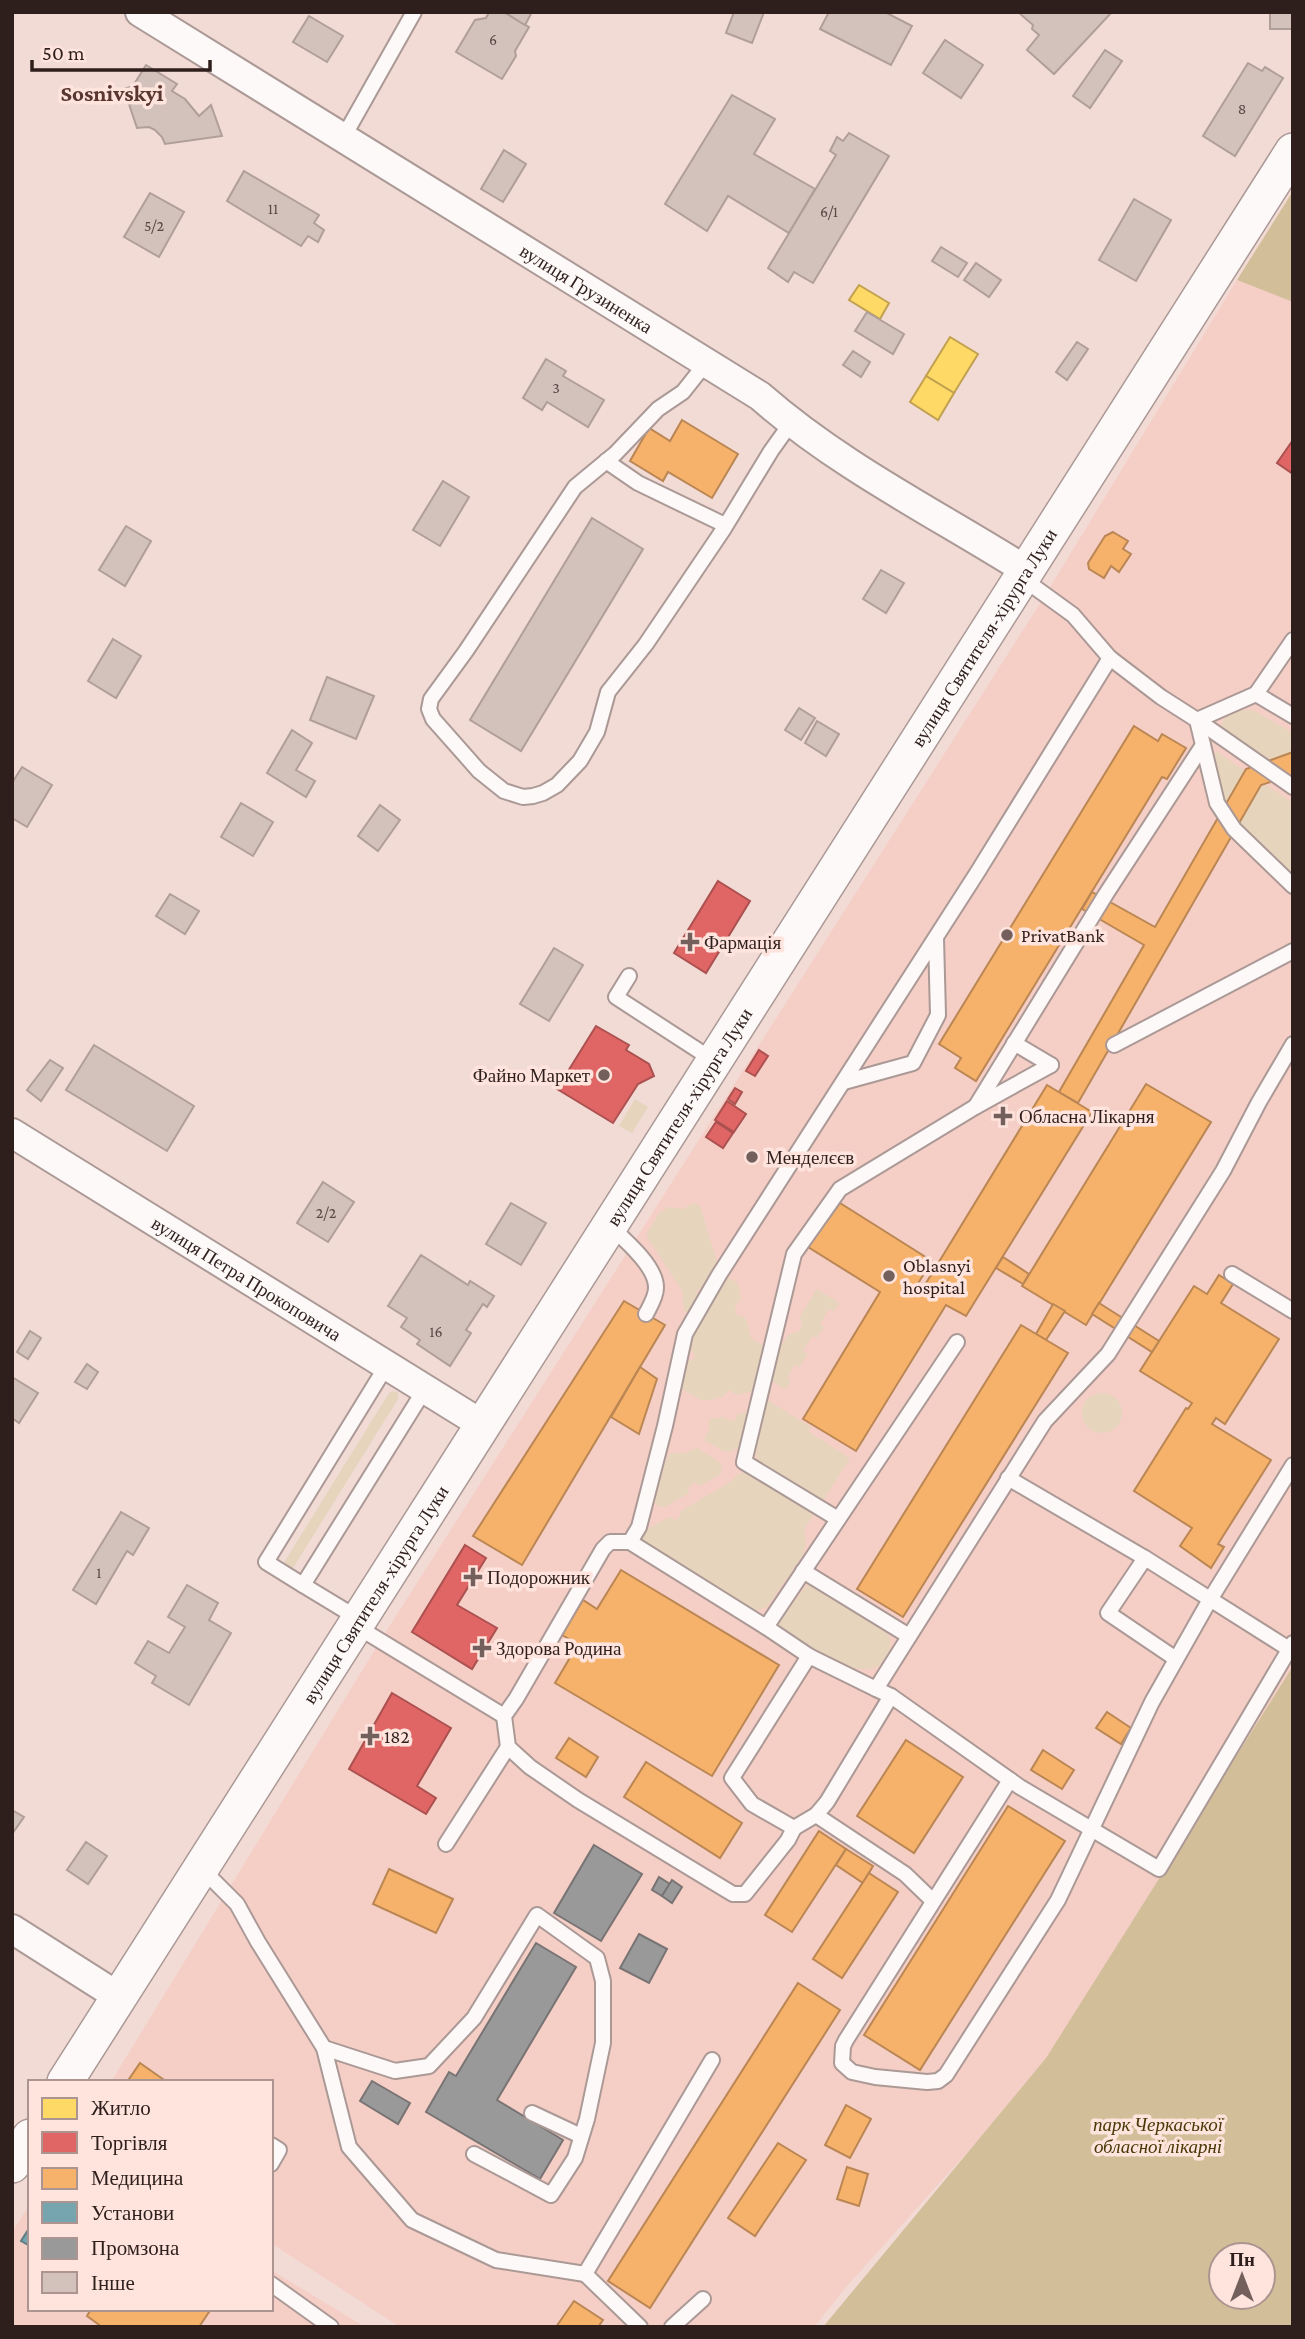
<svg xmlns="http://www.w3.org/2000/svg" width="1305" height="2339" viewBox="0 0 1305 2339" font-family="'Crimson Pro',serif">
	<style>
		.built { fill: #f5cec6 }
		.green { fill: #e6d4bd }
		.forest { fill: #d3be9a; fill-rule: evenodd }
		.homes { fill: #ffd966; stroke: #c1a150; stroke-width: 2 }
		.shops { fill: #e06666; stroke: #ab5150; stroke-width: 2 }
		.health { fill: #f6b26b; stroke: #ba8653; stroke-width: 2 }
		.public { fill: #76a5af; stroke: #617d83; stroke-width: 2 }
		.industry { fill: #999; stroke: #797474; stroke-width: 2 }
		.building { fill: #d3c2bc; stroke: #af9f98; stroke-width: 2 }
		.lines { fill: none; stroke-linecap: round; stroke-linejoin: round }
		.service-casing { stroke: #ab9996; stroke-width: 18 }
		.minor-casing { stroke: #ab9996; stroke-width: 32 }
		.tertiary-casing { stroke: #ab9996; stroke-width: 38 }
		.service { stroke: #fdf9f9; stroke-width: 14 }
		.minor { stroke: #fdf9f9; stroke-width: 28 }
		.tertiary { stroke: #fdf9f9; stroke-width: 35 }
		.poi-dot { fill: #73605d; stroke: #ffe4de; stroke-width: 2.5 }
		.labels { text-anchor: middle; stroke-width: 7; stroke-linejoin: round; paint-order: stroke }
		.number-label { font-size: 16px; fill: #584844 }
		.street-label { font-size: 19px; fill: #2f1f1c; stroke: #ffe4de }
		.poi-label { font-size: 19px; fill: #2f1f1c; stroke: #ffe4de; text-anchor: start }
		.park-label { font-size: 19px; font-style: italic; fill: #473906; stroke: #ffe4de }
		.quarter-label { font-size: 23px; font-weight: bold; fill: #593730; stroke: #ffe4de }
	</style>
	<rect width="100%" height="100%" fill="#f2dad5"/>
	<!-- built -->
	<g class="built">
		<path d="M1237,280L1293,302V1666L1046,2058L970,2149L846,2287L814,2327H400L271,2243V2082H111L382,1638L1046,594Z"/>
		<path d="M30,2204V2309H271V2270L365,2327H12V2232Z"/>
	</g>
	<!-- green -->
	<g class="green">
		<path d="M1253,710L1293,733V777L1221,728C1224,710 1238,710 1253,710Z"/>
		<path d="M1217,752L1293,803V876L1245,832L1222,804L1212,756Z"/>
		<path d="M635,1099L648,1107L632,1133L619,1126Z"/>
		<path d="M694,1203L700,1206L718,1265L705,1288L697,1290L698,1300L692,1311L686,1312L684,1310L682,1291L646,1235L661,1210L664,1212L666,1207L683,1209Z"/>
		<path d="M726,1276L738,1283L741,1299L735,1306L736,1314L746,1318L751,1338L765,1346L754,1391L736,1395L729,1390L723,1397L703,1401L682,1389L687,1362L695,1358L693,1351L690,1350L692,1338Z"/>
		<path d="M817,1289L839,1303L834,1312L829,1309L820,1324L824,1327L817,1338L812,1336L803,1351L808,1354L799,1367L795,1365L787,1378L791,1381L785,1390L771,1380L779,1349L788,1335L800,1331L802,1324L799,1318Z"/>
		<path d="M393,1391L398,1393V1399L293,1568L291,1570L282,1566L389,1393Z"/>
		<circle cx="1102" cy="1413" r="20"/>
		<path d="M766,1399L811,1427L809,1432L850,1458L823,1501L758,1460L754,1448Z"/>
		<path d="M749,1412L741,1446L730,1452L723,1451L704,1440L709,1429V1419L724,1417L731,1421L736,1419L737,1414Z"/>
		<path d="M697,1448L722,1464L721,1474L700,1486L696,1483L692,1484L688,1488L689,1493L665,1507L656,1505L654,1497L669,1453H685Z"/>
		<path d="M748,1472L814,1514L804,1529L806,1544L803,1555L767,1607L755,1611L645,1544L642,1537L648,1529L669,1517L675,1520L679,1518L681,1511L730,1482L738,1474Z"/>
		<path d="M808,1584L820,1586L884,1628C896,1642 890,1653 879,1666C846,1680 803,1642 776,1625Z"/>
	</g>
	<!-- forest -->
	<g class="forest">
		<path d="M1293,191V302L1237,280Z"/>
		<path d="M1293,1666V2327H823L1046,2058ZM1221,2255H1263V2297H1221Z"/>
	</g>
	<!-- homes -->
	<g class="homes">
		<path d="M859,285L889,303L880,319L849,300Z"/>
		<path d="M950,337L978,354L954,393L926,376Z"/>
		<path d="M926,376L954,393L938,420L910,402Z"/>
	</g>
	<!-- shops -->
	<g class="shops">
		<path d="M1293,440V474L1277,463Z"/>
		<path d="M718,881L750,901L706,973L674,953Z"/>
		<path d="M596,1026L629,1045L626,1050L649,1064L654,1076L638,1084L613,1123L557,1089Z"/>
		<path d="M759,1050L768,1056L755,1076L746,1071Z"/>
		<path d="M735,1088L742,1092L735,1104L728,1099Z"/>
		<path d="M727,1101L746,1114L734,1132L715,1120Z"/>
		<path d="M716,1122L733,1133L723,1148L706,1137Z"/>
		<path d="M465,1545L486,1558L457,1605L497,1628L472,1669L412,1632Z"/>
		<path d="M392,1693L451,1728L417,1786L436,1798L426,1814L349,1769Z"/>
	</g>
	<!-- health -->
	<g class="health">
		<path d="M682,420L738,454L712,498L668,472L663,481L630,461L649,428L670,441Z"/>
		<path d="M1113,532L1128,541L1123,549L1131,554L1119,572L1111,566L1104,578L1089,569L1088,563L1105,536Z"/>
		<path d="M1134,726L1158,741L1162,734L1186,748L1167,779L1162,777L976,1081L955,1068L961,1058L939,1044Z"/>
		<path d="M1293,752V775L1261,785L1078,1103L1059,1092L1144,945L1082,909L1092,892L1155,927L1246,769Z"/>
		<path d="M1146,1084L1211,1122L1086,1325L1022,1286Z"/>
		<path d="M1047,1085L1092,1112L966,1316L946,1305L856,1451L803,1419L880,1292L808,1247L840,1203L932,1261L917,1285L923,1288Z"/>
		<path d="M1003,1257L1029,1274L1023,1284L996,1268Z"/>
		<path d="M1219,1275L1233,1284L1221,1303L1279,1339L1225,1424L1216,1418L1212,1424L1271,1460L1218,1544L1224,1547L1211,1568L1180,1546L1192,1528L1134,1491L1186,1408L1188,1409L1192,1403L1140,1371L1194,1286L1207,1294Z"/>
		<path d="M624,1301L665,1325L522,1565L473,1536Z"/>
		<path d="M1099,1303L1159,1341L1152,1352L1092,1314Z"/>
		<path d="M1053,1304L1065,1311L1046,1340L1036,1334Z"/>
		<path d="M1021,1325L1068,1353L903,1617L857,1589Z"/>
		<path d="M640,1367L657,1379L639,1434L611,1417Z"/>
		<path d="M621,1570L779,1665L712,1776L555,1683L578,1644L562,1635L583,1600L597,1609Z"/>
		<path d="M1107,1712L1131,1728L1121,1744L1096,1728Z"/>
		<path d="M569,1738L598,1757L586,1777L556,1758Z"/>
		<path d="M906,1740L963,1777L914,1853L857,1816Z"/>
		<path d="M1043,1750L1074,1770L1062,1789L1031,1770Z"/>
		<path d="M646,1762L742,1823L720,1858L624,1797Z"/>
		<path d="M1008,1806L1065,1841L920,2070L864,2035Z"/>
		<path d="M819,1831L846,1849L792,1932L765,1915Z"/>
		<path d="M846,1849L873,1866L863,1883L836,1865Z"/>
		<path d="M389,1869L453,1899L436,1933L373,1904Z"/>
		<path d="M869,1873L898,1892L842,1978L813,1959Z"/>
		<path d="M798,1983L840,2010L650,2308L608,2281Z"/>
		<path d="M140,2063L167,2082H127Z"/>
		<path d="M846,2105L871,2119L850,2158L825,2145Z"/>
		<path d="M778,2143L806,2160L755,2236L728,2218Z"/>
		<path d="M847,2167L868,2174L859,2206L837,2199Z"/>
		<path d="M574,2301L603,2320L598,2327H556Z"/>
		<path d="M91,2309H211L199,2327H102L87,2316Z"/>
	</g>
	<!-- public -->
	<path class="public" d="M30,2227V2246L21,2241Z"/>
	<!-- industry -->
	<g class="industry">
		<path d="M594,1845L642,1874L601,1941L554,1913Z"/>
		<path d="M659,1877L670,1884L662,1896L652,1890Z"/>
		<path d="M672,1880L682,1887L672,1903L662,1896Z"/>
		<path d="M639,1934L667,1949L649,1983L620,1968Z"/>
		<path d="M536,1943L576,1967L497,2100L563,2140L540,2179L426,2112L449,2072L456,2076Z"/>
		<path d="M372,2081L410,2103L398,2124L360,2101Z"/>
	</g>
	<!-- building -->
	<g class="building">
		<path d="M489,12H504L529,27L515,51L516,56L502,79L456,52L475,20L486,18Z"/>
		<path d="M504,12H532L525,25Z"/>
		<path d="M734,12H764L752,43L726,33Z"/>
		<path d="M829,12H885L912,26L891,65L820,29Z"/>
		<path d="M1018,12H1112L1054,74L1027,50L1039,35L1032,29L1033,25Z"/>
		<rect x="1270" y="12" width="23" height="17"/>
		<path d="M309,16L343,36L327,62L293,42Z"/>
		<path d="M945,40L983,65L961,98L923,73Z"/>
		<path d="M1105,50L1122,61L1090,108L1073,96Z"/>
		<path d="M1248,63L1262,71L1265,67L1283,78L1235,156L1203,136Z"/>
		<path d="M146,65L177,84L172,91L185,99L199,116L211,105L222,136L165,144L162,137L155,130L149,127L137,128L124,89L133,86Z"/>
		<path d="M732,95L775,119L754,154L815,189L789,233L728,196L707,231L665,204Z"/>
		<path d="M849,133L889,156L813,283L794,272L788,282L768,268L836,155L830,151L837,137L843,141Z"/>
		<path d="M504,150L526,164L503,202L481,189Z"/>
		<path d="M244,171L319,215L314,223L324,230L318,242L308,236L301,246L227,201Z"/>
		<path d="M150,193L184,212L159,257L124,237Z"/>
		<path d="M1134,199L1171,220L1136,281L1099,260Z"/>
		<path d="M941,247L967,263L958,277L932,261Z"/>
		<path d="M976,263L1001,280L989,297L964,280Z"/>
		<path d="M867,312L904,334L893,354L855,331Z"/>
		<path d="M1077,342L1088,349L1067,380L1056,372Z"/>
		<path d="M853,351L870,362L861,377L843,365Z"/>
		<path d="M546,359L566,371L563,376L604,400L588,427L547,402L542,410L523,398Z"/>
		<path d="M443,481L469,497L440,546L413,530Z"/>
		<path d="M592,518L643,549L521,751L470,720Z"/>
		<path d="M126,526L151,541L125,586L99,570Z"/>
		<path d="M881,570L904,583L886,613L863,599Z"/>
		<path d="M113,639L141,656L116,698L88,681Z"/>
		<path d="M327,677L374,696L356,739L310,720Z"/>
		<path d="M799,708L815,718L801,740L785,730Z"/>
		<path d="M817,721L839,734L826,756L805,743Z"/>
		<path d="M292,730L312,743L296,770L315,781L306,797L267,773Z"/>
		<path d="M22,767L52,785L27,827L12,818V783Z"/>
		<path d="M241,803L273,822L253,856L221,837Z"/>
		<path d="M380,805L400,820L378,851L358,836Z"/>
		<path d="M170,894L199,911L185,934L156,916Z"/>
		<path d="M554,948L583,965L549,1021L520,1004Z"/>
		<path d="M94,1045L194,1106L167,1151L66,1090Z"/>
		<path d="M50,1060L63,1068L41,1101L27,1090Z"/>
		<path d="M323,1182L354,1202L328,1242L297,1223Z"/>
		<path d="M511,1203L546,1223L521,1265L486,1244Z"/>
		<path d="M421,1255L468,1285L470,1281L494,1296L487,1307L483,1304L466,1330L471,1333L450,1366L417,1344L420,1340L401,1327L407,1318L388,1306Z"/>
		<path d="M30,1331L41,1338L28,1359L17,1352Z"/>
		<path d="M87,1364L98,1372L87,1389L75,1382Z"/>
		<path d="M12,1377L38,1393L19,1423L12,1418Z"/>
		<path d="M121,1512L149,1528L133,1555L127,1551L96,1604L73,1590Z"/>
		<path d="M187,1585L218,1603L209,1620L231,1633L189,1705L152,1683L156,1676L135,1663L148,1641L169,1653L185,1627L168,1617Z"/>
		<path d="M12,1810L24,1817L12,1834Z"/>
		<path d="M86,1842L107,1856L88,1884L67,1870Z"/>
	</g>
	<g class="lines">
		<!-- service casing -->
		<g class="service-casing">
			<g id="service">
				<path d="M343,138L414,12"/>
				<path d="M706,363L683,392L658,409L615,454L575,487L466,651L431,699L429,709L433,719L479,771L504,791L523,797L533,796L543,793L557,785L580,761L597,732L608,692L646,644L723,530L771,451L791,423"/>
				<path d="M606,461L638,483L725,525"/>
				<path d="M1022,578L1073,615L1110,658L1161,697L1197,720L1217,803L1234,829L1293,886"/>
				<path d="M1256,694L1293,640"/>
				<path d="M1197,720L1293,787"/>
				<path d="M1197,720L1256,694L1293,716"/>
				<path d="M629,976L616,997L713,1060"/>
				<path d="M1014,1043L1051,1065"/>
				<path d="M1114,1045L1293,951"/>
				<path d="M844,1082L913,1063L938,1015L936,938"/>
				<path d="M976,1106L1106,894L1203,745"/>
				<path d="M610,1226C624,1239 657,1267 656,1288C656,1297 650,1306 646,1314"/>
				<path d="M1232,1274L1293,1311"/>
				<path d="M957,1342L766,1627L809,1656L876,1689L1045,1421L1108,1354L1223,1171L1259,1102L1293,1044"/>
				<path d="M1008,1478L1145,1558"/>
				<path d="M838,1519L744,1462L794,1254L840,1189L975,1107L1051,1065"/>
				<path d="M630,1542L639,1527L665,1426L685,1334L719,1275L977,873L1110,658"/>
				<path d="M803,1571L909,1636"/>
				<path d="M303,1585L266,1562L387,1365"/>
				<path d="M359,1619L303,1585L425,1389"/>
				<path d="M356,1626L504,1716"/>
				<path d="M766,1627L630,1542H610L603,1549L516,1699L504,1716L508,1747L530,1767L578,1800L723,1888L733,1894H745L788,1840L794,1828L752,1804L732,1778L809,1656"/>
				<path d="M1176,1659L1108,1613L1145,1558L1289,1649"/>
				<path d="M876,1689L891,1696L1020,1787L1159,1869L1293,1643"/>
				<path d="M1010,1780L846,2040L843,2046L842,2063L852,2072L875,2077L927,2082L938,2081L946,2075L1058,1900L1152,1702L1208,1603L1293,1465"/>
				<path d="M816,1815L905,1874L933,1901"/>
				<path d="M794,1828L816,1815L827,1802L891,1696"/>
				<path d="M446,1844L508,1747"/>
				<path d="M202,1869L237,1904L258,1942L324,2048L349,2147L412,2220L496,2260L585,2274L712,2060"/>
				<path d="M324,2048L395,2071L429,2066L474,2018L537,1915L597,1958L603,1981V2043L587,2119L575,2158L551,2195L474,2154"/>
				<path d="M532,2113L581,2136"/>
				<path d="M271,2145L279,2150L271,2164"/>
				<path d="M585,2274L640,2327"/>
				<path d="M271,2284L331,2327"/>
				<path d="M672,2327L703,2299"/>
			</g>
		</g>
		<!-- minor casing -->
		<g class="minor-casing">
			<g id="minor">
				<path id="s1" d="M140,12L760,396C841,467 937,514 1027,571"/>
				<path id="s2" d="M12,1133L483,1425"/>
				<path d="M12,1929L119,1997"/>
			</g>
		</g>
		<!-- tertiary casing -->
		<g class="tertiary-casing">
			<g id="tertiary">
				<path id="s3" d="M65,2082L1293,151"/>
				<path d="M12,2165L30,2137"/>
			</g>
		</g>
		<!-- service -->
		<use href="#service" class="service"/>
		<!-- minor -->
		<use href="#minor" class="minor"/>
		<!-- tertiary -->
		<use href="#tertiary" class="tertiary"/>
	</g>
	<!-- markers -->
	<g class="poi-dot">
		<circle cx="1007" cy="935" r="7"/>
		<path d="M686.5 931.5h7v7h7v7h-7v7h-7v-7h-7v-7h7z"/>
		<circle cx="604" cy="1075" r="7"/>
		<path d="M999.5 1105.5h7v7h7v7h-7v7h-7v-7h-7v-7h7z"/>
		<circle cx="752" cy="1157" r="7"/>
		<circle cx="889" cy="1276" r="7"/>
		<path d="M469.5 1566.5h7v7h7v7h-7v7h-7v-7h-7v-7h7z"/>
		<path d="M478.5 1637.5h7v7h7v7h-7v7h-7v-7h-7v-7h7z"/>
		<path d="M366.5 1725.5h7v7h7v7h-7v7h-7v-7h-7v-7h7z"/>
	</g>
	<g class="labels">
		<!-- number labels -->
		<g class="number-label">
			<text x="493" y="45">6</text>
			<text x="1242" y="114">8</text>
			<text x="273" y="214">11</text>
			<text x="829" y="217">6/1</text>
			<text x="154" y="231">5/2</text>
			<text x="556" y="393">3</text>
			<text x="326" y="1218">2/2</text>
			<text x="436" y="1337">16</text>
			<text x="99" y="1578">1</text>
		</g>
		<!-- street labels -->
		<g class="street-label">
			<text dy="7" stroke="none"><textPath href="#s1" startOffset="525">вулиця Грузиненка</textPath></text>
			<text dy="7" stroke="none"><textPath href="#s3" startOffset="1712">вулиця Святителя-хірурга Луки</textPath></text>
			<text dy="7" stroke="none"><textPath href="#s3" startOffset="1144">вулиця Святителя-хірурга Луки</textPath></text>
			<text dy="7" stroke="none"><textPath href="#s2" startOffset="276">вулиця Петра Прокоповича</textPath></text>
			<text dy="7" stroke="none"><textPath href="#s3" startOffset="578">вулиця Святителя-хірурга Луки</textPath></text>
		</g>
		<!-- poi labels -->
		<g class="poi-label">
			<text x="1021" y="942">PrivatBank</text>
			<text x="704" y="949">Фармація</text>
			<text x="590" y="1082" text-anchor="end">Файно Маркет</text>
			<text x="1019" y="1123">Обласна Лікарня</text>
			<text x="766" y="1164">Менделєєв</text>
			<text x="903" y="1272">Oblasnyi<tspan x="903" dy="22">hospital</tspan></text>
			<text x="487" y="1584">Подорожник</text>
			<text x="496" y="1655">Здорова Родина</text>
			<text x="384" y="1743">182</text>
		</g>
		<!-- park labels -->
		<g class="park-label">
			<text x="1158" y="2131">парк Черкаської<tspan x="1158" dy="22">обласної лікарні</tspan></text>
		</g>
		<!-- quarter labels -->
		<g class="quarter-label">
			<text x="112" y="101">Sosnivskyi</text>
		</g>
	</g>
	<!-- border -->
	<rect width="1305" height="2339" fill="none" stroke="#2f1f1c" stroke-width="28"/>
	<!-- legend -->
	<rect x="28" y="2080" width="245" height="231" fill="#ffe4de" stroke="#ac9590" stroke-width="2"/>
	<rect x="42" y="2098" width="35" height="21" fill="#ffd966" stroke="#ac9590" stroke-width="2"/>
	<text x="91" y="2115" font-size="21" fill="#2f1f1c">Житло</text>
	<rect x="42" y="2132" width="35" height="21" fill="#e06666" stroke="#ac9590" stroke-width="2"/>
	<text x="91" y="2150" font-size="21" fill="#2f1f1c">Торгівля</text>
	<rect x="42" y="2168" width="35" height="21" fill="#f6b26b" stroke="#ac9590" stroke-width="2"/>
	<text x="91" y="2185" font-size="21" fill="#2f1f1c">Медицина</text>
	<rect x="42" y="2202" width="35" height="21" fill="#76a5af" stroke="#ac9590" stroke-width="2"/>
	<text x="91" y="2220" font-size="21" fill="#2f1f1c">Установи</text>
	<rect x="42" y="2238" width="35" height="21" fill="#999999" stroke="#ac9590" stroke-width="2"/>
	<text x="91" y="2255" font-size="21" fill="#2f1f1c">Промзона</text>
	<rect x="42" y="2272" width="35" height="21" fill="#d3c2bc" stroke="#ac9590" stroke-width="2"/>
	<text x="91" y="2290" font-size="21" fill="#2f1f1c">Інше</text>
	<!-- north arrow -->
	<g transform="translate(1242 2276)"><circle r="33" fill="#ffe4de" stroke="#ac9590" stroke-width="2"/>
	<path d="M0-5L12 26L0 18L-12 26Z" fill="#73605d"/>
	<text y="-10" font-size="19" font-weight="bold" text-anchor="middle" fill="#2f1f1c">Пн</text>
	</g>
	<!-- scale -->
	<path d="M32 60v10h178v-10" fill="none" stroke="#2f1f1c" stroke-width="3.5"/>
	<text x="42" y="60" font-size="21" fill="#2f1f1c" stroke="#ffe4de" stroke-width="5" paint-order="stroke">50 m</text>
</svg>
